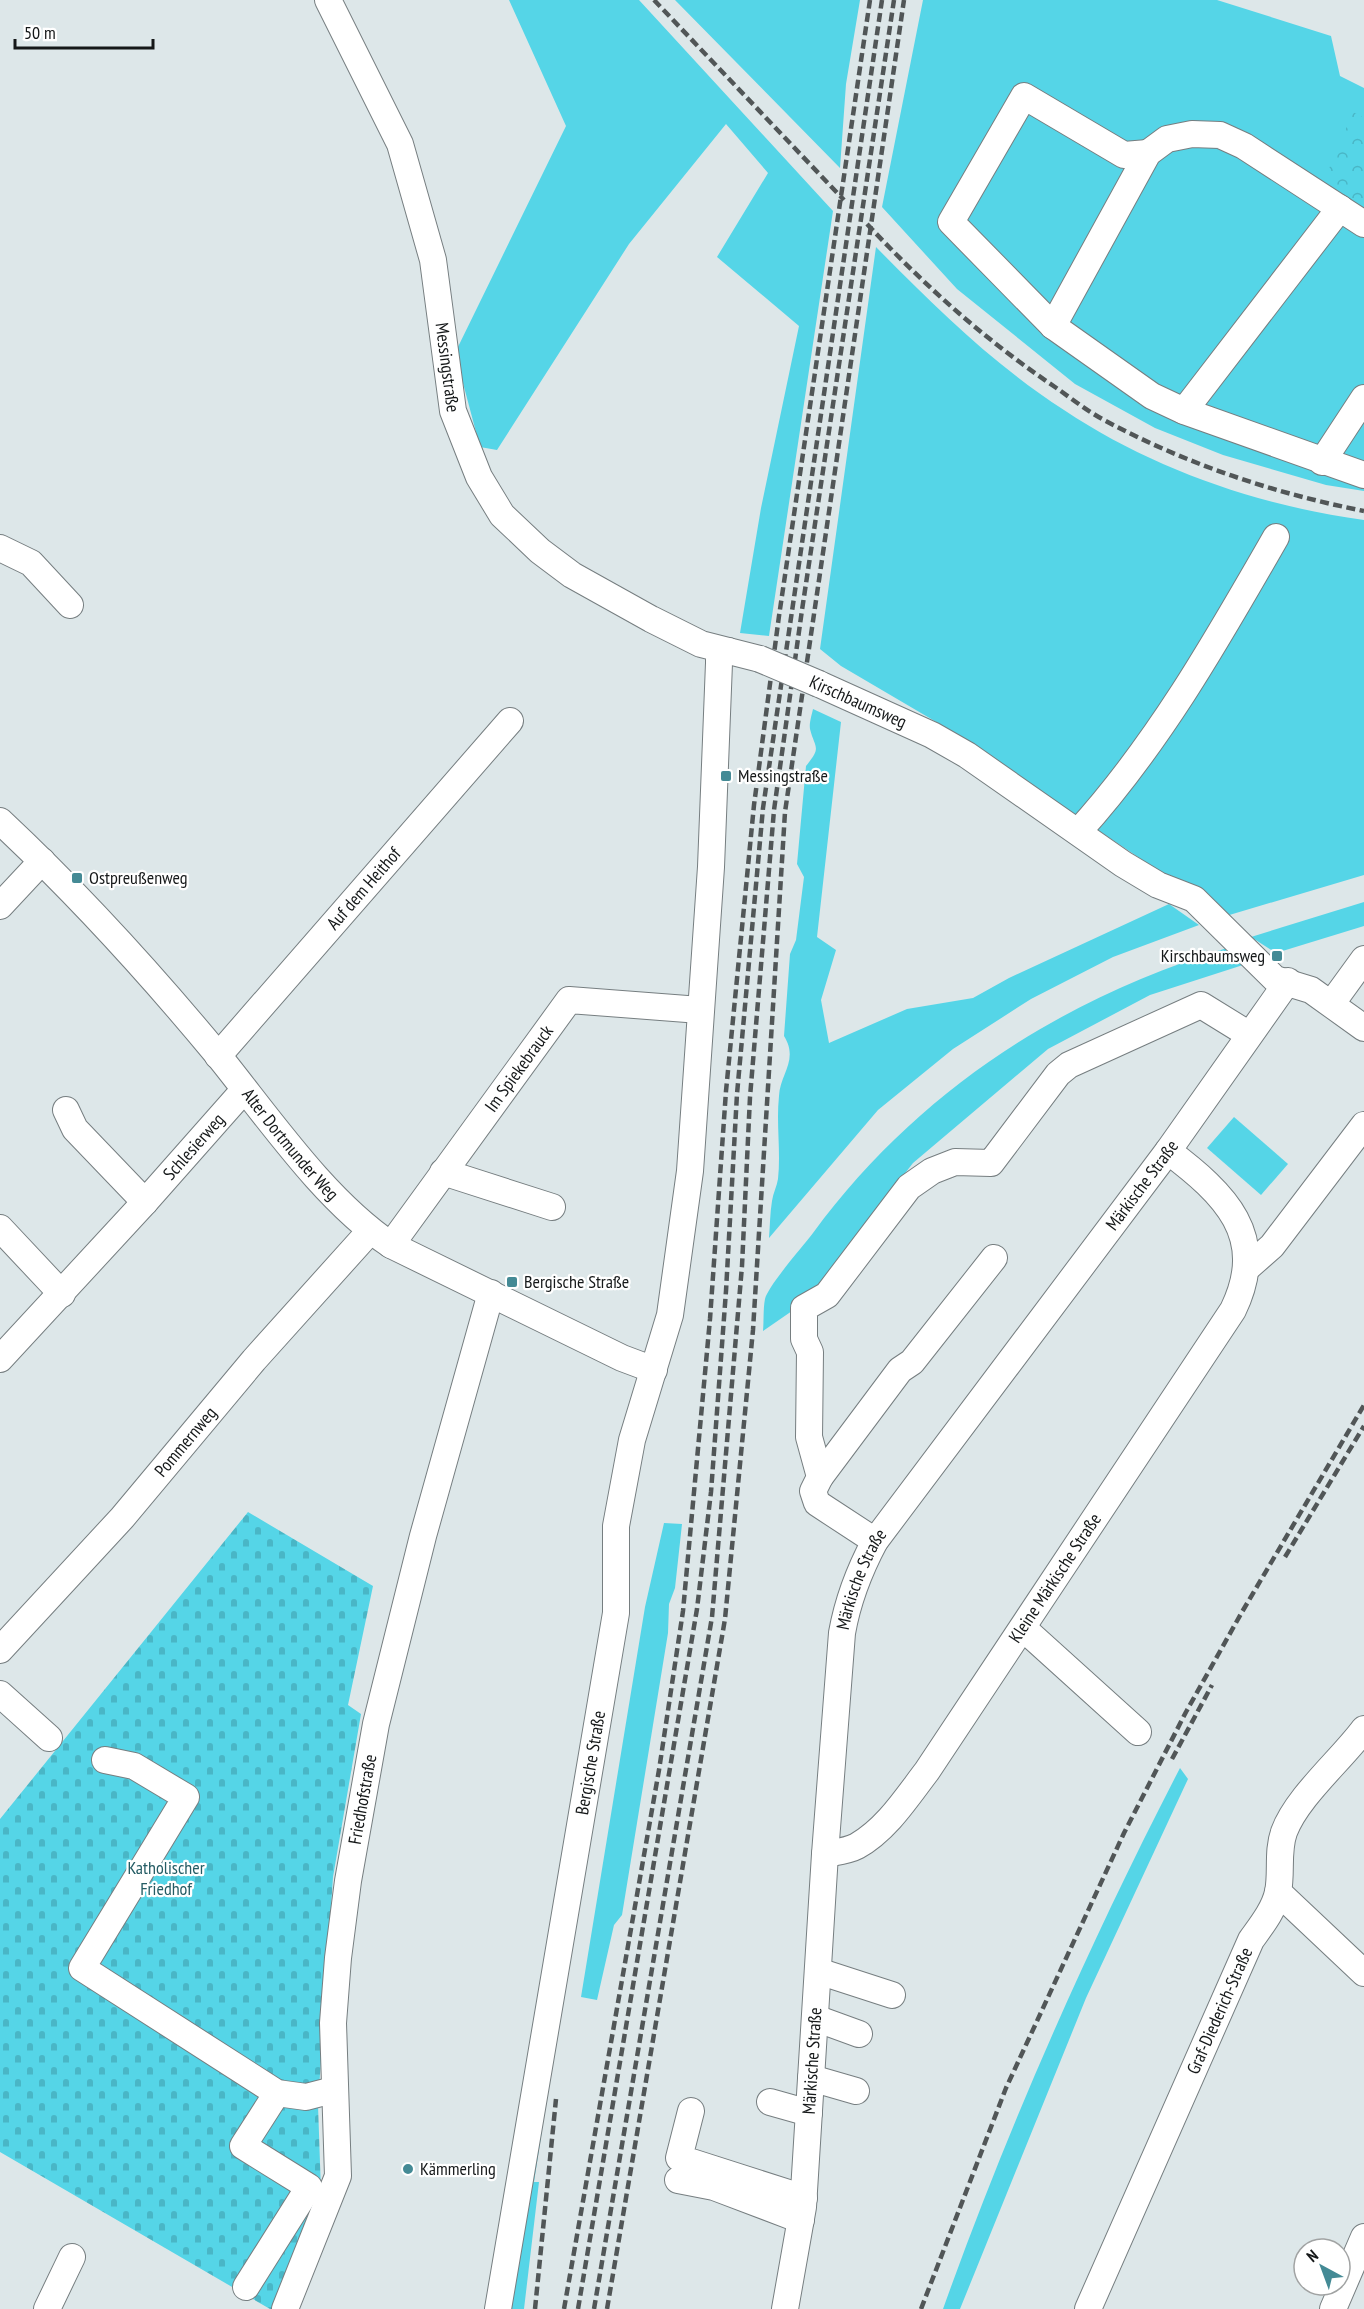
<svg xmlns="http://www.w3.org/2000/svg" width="1364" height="2309" viewBox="0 0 1364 2309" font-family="'PT Sans Narrow',sans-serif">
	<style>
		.green { fill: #55d5e7 }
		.cemetery { fill: url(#cemetery-stones) }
		.park { fill: url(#park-crowns) }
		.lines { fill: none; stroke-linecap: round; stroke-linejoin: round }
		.minor-casing { stroke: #767e80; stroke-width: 28 }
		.minor { stroke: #fff; stroke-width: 26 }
		.rail { stroke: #515657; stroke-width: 4.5; stroke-dasharray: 9 4.5; stroke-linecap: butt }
		.minor-bridge-casing { stroke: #767e80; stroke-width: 28; stroke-linecap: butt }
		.minor-bridge { stroke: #fff; stroke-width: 26 }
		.poi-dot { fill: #448a95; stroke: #fff; stroke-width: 2 }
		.labels { text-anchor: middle; stroke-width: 4.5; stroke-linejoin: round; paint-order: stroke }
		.street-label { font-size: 18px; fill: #151819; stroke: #fff }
		.poi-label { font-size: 18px; fill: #151819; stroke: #fff; text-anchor: start }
		.park-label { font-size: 18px; fill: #245c64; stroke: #fff }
	</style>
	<defs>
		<pattern id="cemetery-stones" width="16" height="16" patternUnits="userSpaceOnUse" patternTransform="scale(1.5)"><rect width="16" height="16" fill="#55d5e7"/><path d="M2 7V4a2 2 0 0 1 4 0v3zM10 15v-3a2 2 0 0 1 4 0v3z" fill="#49b6c6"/></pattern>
		<pattern id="park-crowns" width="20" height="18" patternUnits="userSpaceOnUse" patternTransform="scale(1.5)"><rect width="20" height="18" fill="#55d5e7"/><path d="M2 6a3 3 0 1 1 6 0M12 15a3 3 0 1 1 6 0" fill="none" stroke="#49b6c6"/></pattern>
	</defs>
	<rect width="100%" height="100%" fill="#dde7e9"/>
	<!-- green -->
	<g class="green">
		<path d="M509,0H639L833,211L769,636L740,633L761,508L799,326L717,257L768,173L726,124L629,244L497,450L480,447L455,353L566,126Z"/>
		<path d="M675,0H860L846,84L840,168Z"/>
		<path d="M923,0H1217L1331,36L1340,76L1364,88V491L1326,485L1223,455L1155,428L1075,384L957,289L882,207Z"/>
		<path d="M876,247C934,306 994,365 1064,410C1152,469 1260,506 1364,520V875L1226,916L938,723L841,666L820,649Z"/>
		<path d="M813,709L841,722L817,937L836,950L821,1000L829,1043L907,1009L973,998L1009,978L1169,904L1199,925L1113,957L1031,999L953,1049L878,1110L769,1238C770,1225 770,1213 772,1201C773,1193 777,1186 778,1179C781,1151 776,1124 779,1096C780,1074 799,1060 784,1036L790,954L796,940L804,877L797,864L806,766C822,746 815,749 810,729C809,723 812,714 813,709Z"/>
		<path d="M1364,902V926L1276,953L1251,937Z"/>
		<path d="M1227,948L1243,965L1150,995L1048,1049L913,1163L805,1302L763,1331C764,1321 763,1309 765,1299C768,1286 803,1246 813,1233C917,1092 1060,999 1227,948Z"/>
		<path d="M1234,1117L1288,1164L1261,1195L1207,1148Z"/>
		<path d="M664,1523L682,1524L675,1588L669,1604L668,1633L622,1915L614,1925L597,2000L581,1997L645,1607Z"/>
		<path d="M1180,1768L1188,1779L1086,1998L960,2309H943C1009,2124 1090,1942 1180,1768Z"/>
		<path d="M540,2111L542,2130L534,2182H539L524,2309H505Z"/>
	</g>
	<!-- cemetery -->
	<path class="cemetery" d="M248,1512L373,1586L348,1705L361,1714L333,1877L318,2105L321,2192L274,2309H270L0,2152V1819Z"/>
	<!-- park -->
	<path class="park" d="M1353,112L1364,118V211L1320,190Z"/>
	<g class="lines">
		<!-- minor casing -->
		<g class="minor-casing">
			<g id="minor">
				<path id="s1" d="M328,0L400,144L433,260L453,411L479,477L502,515L540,551L572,575L651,619L701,644L760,659"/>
				<path d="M1364,224L1244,146L1220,135L1192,134L1167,139L1148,153L1053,326L1152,396L1184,411L1364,475"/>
				<path d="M1053,326L951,222L1024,96L1124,155L1148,153"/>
				<path d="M1184,411L1340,208"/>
				<path d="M1322,462L1364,398"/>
				<path d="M0,548L31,563L70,605"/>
				<path d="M819,684L932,735L967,755L1123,864L1158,885L1194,899L1275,979L1311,990L1364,1028"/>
				<path id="s2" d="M0,821C78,894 149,972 217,1054C268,1117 324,1200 391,1245L622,1358L654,1370"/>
				<path d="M1078,832C1158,744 1217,640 1276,537"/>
				<path d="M0,906L42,861"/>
				<path d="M1332,1003L1364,959"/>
				<path id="s3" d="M218,1056L510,721"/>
				<path id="s4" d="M66,1110L75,1129L145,1202L244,1090"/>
				<path d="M443,1172L552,1207"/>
				<path d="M0,1228L62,1294"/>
				<path id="s5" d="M391,1245L569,1000L700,1010"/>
				<path d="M1247,1268L1272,1246L1364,1125"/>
				<path d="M0,1359L145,1202"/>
				<path d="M820,1477L809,1437L810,1352L804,1339V1308L827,1295L909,1187L932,1171L955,1162L991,1163L1058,1074L1069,1065L1201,1005L1248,1034"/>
				<path d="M875,1541L817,1503L813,1491L820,1477L900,1370L912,1362L994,1258"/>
				<path d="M1024,1629L1138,1732"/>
				<path id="s6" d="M0,1650L122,1518L254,1360L370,1231"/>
				<path d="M0,1694L49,1738"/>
				<path d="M105,1760L134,1766L186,1797L82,1968L277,2093L306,2097L333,2090"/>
				<path id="s7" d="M825,1854C835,1852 848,1851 857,1846C887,1829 907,1797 927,1771L1233,1310C1269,1236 1225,1194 1168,1151"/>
				<path d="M1278,1892L1364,1973"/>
				<path d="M818,1971L892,1995"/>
				<path d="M815,2018L859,2034"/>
				<path d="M811,2078L856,2091"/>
				<path d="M770,2102L809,2113"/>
				<path d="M691,2111L679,2158L804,2198"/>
				<path d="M678,2180L714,2187L801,2220"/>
				<path d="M246,2287L309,2187L243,2146L277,2093"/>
				<path d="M47,2309L72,2257"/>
				<path id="s8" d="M285,2309L338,2176L333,2023L338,1958L348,1881L376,1724L423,1536L491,1293"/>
				<path id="s9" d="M498,2309L616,1613V1526L632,1440L670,1315L690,1171L711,867L719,663V658L728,651"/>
				<path id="s10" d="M785,2309L803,2207L825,1854L842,1633C848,1599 859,1571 875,1541L1168,1151L1288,981"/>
				<path id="s11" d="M1088,2309L1251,1940C1261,1926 1274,1910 1278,1892C1282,1872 1277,1852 1284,1832C1297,1797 1341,1760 1364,1729"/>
				<path d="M1333,2309L1364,2237"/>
			</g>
		</g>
		<!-- minor -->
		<use href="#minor" class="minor"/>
		<!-- rail -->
		<g class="rail">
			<path d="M654,0L844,200"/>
			<path d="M867,224C926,287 984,339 1055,387C1071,398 1087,411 1104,420C1186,464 1273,493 1364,511"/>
			<path d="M1285,1557L1364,1426"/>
			<path d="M1172,1759L1212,1685"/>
			<path d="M535,2309L556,2099"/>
			<path d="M564,2309L659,1770L683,1611L710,1319L726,1091L754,805L779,616L870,0"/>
			<path d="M578,2309L697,1609L711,1492L726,1291L737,1094L763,808L882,0"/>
			<path d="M594,2309L712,1617L742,1266L750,1097L774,810L802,610L894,0"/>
			<path d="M607,2309L725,1619L753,1330L785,812L904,0"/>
			<path d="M921,2309L1006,2088L1124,1833L1186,1712L1242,1612L1364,1405"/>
		</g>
		<!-- minor-bridge casing -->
		<g class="minor-bridge-casing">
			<path id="minor-bridge" d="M760,659L819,684"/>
		</g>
		<!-- minor-bridge -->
		<use href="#minor-bridge" class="minor-bridge"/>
	</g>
	<!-- markers -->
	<g class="poi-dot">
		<rect x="720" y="770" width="12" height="12" rx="3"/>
		<rect x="71" y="872" width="12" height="12" rx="3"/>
		<rect x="1271" y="950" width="12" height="12" rx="3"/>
		<rect x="506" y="1276" width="12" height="12" rx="3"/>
		<circle cx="408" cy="2169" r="6"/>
	</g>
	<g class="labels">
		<!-- street labels -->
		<g class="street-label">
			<text dy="6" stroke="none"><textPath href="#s1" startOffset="390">Messingstraße</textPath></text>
			<text transform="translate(858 702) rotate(24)" y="6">Kirschbaumsweg</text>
			<text dy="6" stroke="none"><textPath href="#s3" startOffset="222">Auf dem Heithof</textPath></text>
			<text dy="6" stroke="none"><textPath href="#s5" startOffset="218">Im Spiekebrauck</textPath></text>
			<text dy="6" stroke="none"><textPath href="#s2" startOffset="435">Alter Dortmunder Weg</textPath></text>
			<text dy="6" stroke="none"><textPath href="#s4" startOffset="196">Schlesierweg</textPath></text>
			<text dy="6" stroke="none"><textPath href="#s10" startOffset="1222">Märkische Straße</textPath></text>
			<text dy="6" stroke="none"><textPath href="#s6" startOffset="279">Pommernweg</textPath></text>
			<text dy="6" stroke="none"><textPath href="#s7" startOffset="368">Kleine Märkische Straße</textPath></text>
			<text dy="6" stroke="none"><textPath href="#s10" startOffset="736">Märkische Straße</textPath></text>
			<text dy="6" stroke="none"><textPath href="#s9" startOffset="554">Bergische Straße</textPath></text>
			<text dy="6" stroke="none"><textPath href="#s8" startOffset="522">Friedhofstraße</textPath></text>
			<text dy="6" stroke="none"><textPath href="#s11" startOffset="326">Graf-Diederich-Straße</textPath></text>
			<text dy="6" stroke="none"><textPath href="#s10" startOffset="250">Märkische Straße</textPath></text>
		</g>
		<!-- poi labels -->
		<g class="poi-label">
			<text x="738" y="782">Messingstraße</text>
			<text x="89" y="884">Ostpreußenweg</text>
			<text x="1265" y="962" text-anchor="end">Kirschbaumsweg</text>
			<text x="524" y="1288">Bergische Straße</text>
			<text x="420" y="2175">Kämmerling</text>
		</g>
		<!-- park labels -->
		<g class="park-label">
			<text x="166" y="1874">Katholischer<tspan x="166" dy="21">Friedhof</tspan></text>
		</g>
	</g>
	<!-- north arrow -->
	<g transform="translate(1322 2267) rotate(319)"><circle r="28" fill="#ffffff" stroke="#a1a3a3" stroke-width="1.5"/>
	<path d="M0-4.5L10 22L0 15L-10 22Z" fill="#448a95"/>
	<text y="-9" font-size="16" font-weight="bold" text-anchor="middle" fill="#151819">N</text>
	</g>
	<!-- scale -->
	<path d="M15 39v9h138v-9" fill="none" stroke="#151819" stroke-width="3"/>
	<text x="24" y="39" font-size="18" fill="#151819" stroke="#ffffff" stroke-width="4.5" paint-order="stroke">50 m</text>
</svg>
